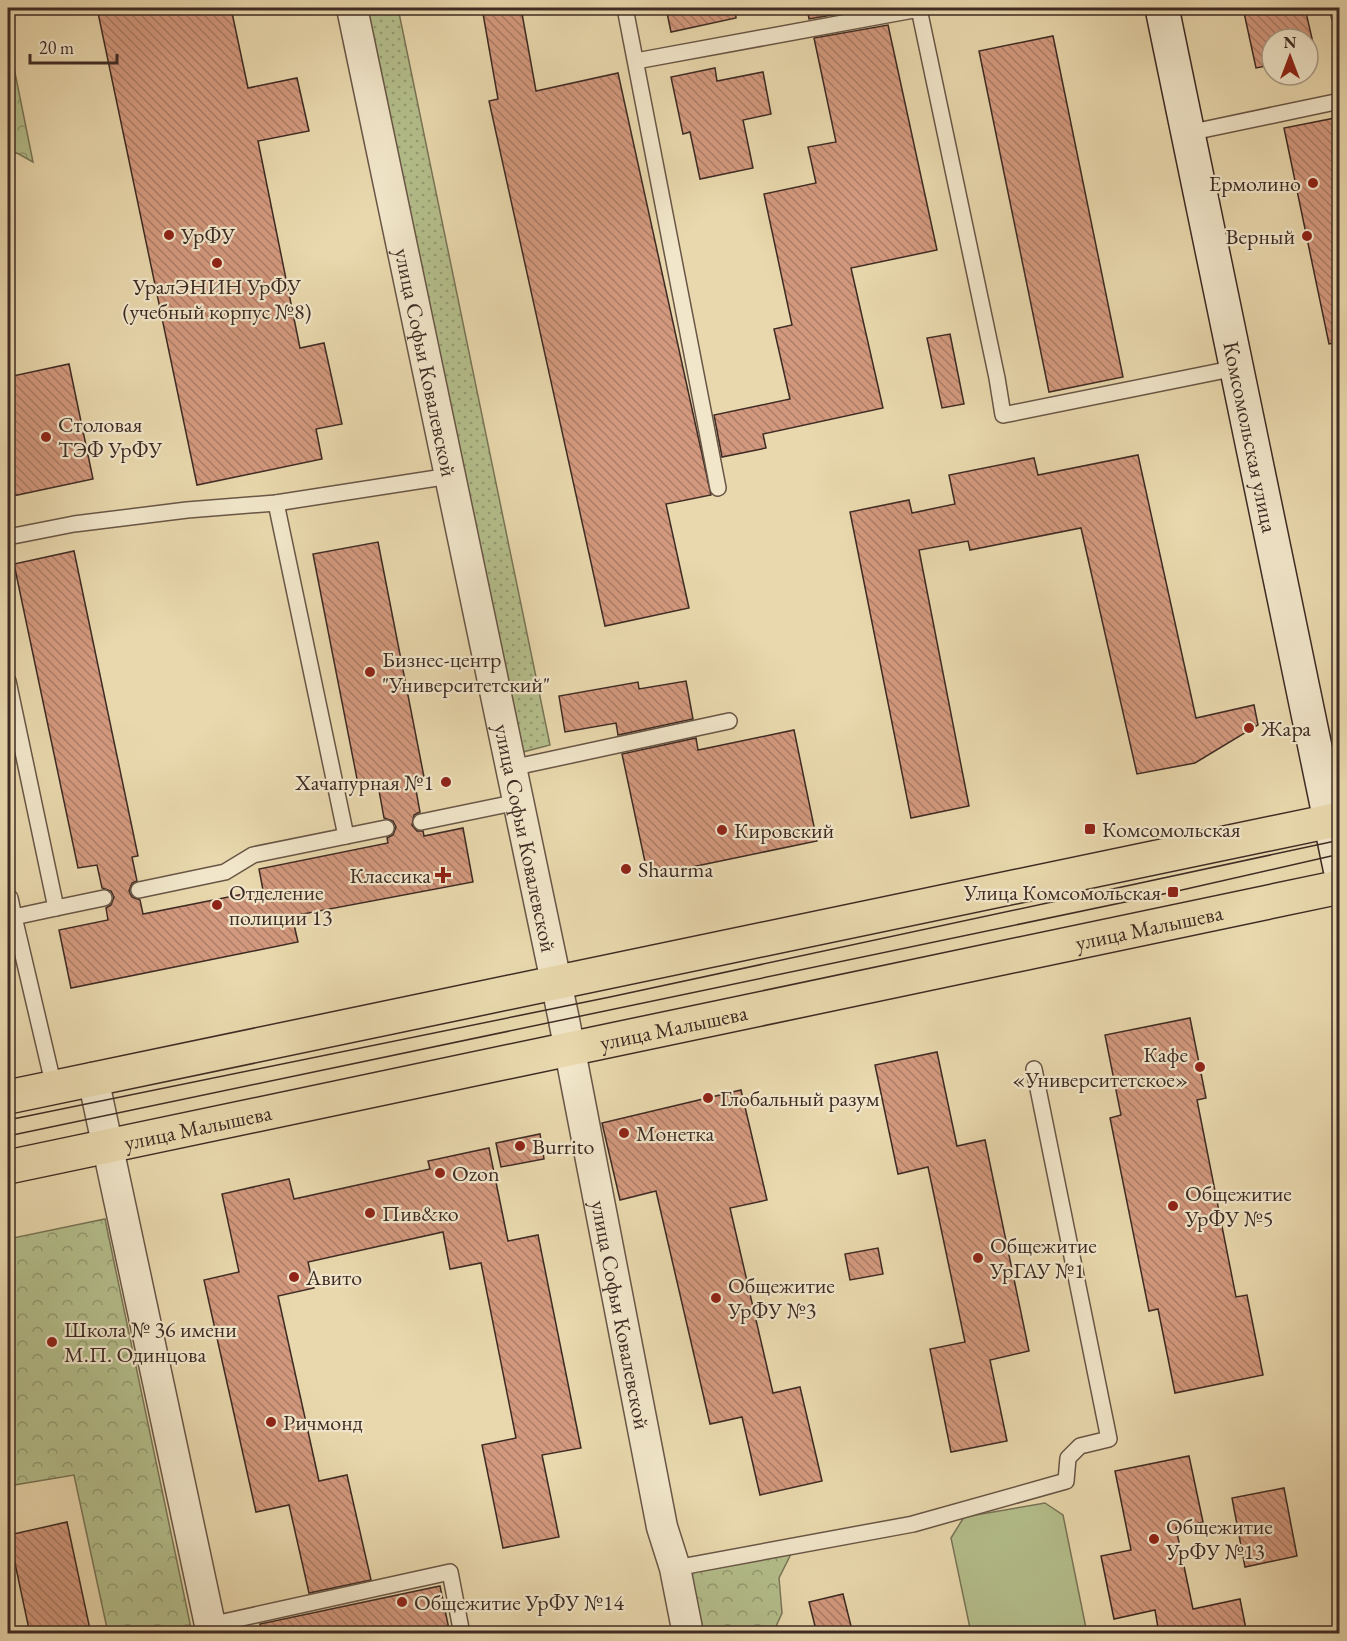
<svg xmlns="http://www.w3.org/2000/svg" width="1347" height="1641" viewBox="0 0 1347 1641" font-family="'EB Garamond',serif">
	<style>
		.grass { fill: url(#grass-dots); stroke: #797558; stroke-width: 1.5 }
		.forest { fill: url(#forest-crowns); stroke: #797558; stroke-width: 1.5 }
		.pitch { fill: #b4bf8c; stroke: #797558; stroke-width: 1.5 }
		.building { fill: url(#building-back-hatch); stroke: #3e2b24; stroke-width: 1.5 }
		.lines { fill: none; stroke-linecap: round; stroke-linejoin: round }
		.service-casing { stroke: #695646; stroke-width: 18 }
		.minor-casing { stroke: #695646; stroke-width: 33 }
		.secondary-casing { stroke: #3e2b24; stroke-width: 36 }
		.primary-casing { stroke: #3e2b24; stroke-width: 36 }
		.service { stroke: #f1e6ca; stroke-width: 15 }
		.minor { stroke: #f1e6ca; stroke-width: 30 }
		.secondary { stroke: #f1e6ca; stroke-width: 33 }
		.primary { stroke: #e9d8ad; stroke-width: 33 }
		.tram { stroke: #3e2b24; stroke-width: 1.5 }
		.poi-dot { fill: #8f2418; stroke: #f1e6ca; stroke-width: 2 }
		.labels { text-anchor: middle; stroke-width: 4.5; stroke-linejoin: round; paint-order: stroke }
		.poi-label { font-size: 22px; fill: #3e2b24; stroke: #f1e6ca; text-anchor: start }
		.street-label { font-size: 22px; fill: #3e2b24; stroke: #f1e6ca }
	</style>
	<defs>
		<pattern id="grass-dots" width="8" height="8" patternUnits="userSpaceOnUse" patternTransform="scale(1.5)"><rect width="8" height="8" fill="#b4bf8c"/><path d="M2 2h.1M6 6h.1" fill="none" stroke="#949b72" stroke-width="1.8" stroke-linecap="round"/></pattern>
		<pattern id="forest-crowns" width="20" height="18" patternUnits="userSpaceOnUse" patternTransform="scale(1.5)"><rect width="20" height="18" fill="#b4bf8c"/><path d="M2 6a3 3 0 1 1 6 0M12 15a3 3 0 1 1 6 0" fill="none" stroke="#949b72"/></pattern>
		<pattern id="building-back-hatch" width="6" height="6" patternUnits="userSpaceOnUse" patternTransform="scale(1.5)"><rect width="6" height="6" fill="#d3997e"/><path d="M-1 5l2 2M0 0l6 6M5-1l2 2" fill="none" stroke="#ad7d67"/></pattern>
	</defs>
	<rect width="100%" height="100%" fill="#e9d8ad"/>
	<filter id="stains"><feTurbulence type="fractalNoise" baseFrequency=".00333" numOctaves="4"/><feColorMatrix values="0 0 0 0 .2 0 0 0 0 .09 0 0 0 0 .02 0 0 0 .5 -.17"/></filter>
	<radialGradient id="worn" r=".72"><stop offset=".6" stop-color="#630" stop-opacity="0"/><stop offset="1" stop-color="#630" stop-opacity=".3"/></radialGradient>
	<!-- grass -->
	<path class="grass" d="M364,8H398L550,745L519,753Z"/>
	<!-- forest -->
	<g class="forest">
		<path d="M8,38L33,162L17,153L8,154Z"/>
		<path d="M105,1219L192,1633H108L74,1475L8,1486V1239Z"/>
		<path d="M792,1552L779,1578L782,1613L773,1633H696L683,1573Z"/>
	</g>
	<!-- pitch -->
	<path class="pitch" d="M1045,1503L1063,1515L1087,1633H971L951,1538L964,1517Z"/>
	<!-- building -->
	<g class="building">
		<path d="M97,8H231L248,88L297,78L309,131L258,141L300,348L324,343L342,424L316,429L322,459L197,485Z"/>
		<path d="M482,8H521L536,91L618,73L711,495L666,504L689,608L605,626L489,101L498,99Z"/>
		<path d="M666,8H735L736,18L671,32Z"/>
		<path d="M807,8H873L809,19Z"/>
		<path d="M1243,8H1305L1316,56L1308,58V39H1272V65L1256,68Z"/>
		<path d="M888,25L937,250L851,268L883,408L763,434L766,448L722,457L714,415L790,399L774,329L792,325L764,194L816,183L808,147L836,142L814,38Z"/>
		<path d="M1053,36L1123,377L1049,392L979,51Z"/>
		<path d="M715,68L717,81L763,72L771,114L743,120L753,168L700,179L690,132L683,134L671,77Z"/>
		<path d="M1340,117V342L1329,344L1284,128Z"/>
		<path d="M950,334L964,404L942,408L927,338Z"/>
		<path d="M69,364L93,479L8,497V377Z"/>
		<path d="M1138,455L1196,718L1254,705L1258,725L1195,763L1137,774L1081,528L970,550L968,541L919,550L969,806L911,818L850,512L909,500L912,513L955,504L949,475L1034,458L1038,475Z"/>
		<path d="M378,542L424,777L414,779L420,812L414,815L412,825L417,831H423L424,836L463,828L473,882L292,916L298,942L71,988L59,930L108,920L106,908L111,905L114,897L111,891L102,888L97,865L78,868L14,564L74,551L138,856L132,857L137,881L132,883L129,891L132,897L140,900L143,914L263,890L259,869L388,843L387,838L393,835L396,827L393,821L384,818L378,785L359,789L313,554Z"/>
		<path d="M686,681L693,719L618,735L616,723L565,732L559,696L638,682L639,689Z"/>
		<path d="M794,730L817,841L648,876L622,754L696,738L698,750Z"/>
		<path d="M1190,1018L1206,1098L1197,1100L1236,1297L1247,1295L1263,1375L1175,1393L1158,1309L1149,1311L1110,1118L1121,1115L1105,1035Z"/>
		<path d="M937,1052L957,1146L985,1140L1029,1351L990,1360L1007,1441L951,1452L930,1349L965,1342L928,1167L898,1174L875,1065Z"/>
		<path d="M741,1090L767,1200L730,1208L773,1393L800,1387L822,1481L760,1495L742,1417L710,1424L656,1191L620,1200L602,1123Z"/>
		<path d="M540,1134L544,1159L501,1167L496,1143Z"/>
		<path d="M489,1148L508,1241L538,1235L581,1448L542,1455L559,1537L503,1548L482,1445L516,1438L481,1263L450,1269L443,1232L308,1262L314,1288L278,1296L319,1481L347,1475L371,1580L309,1593L289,1505L256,1512L204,1280L239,1272L222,1194L289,1179L294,1199L430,1169L428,1161Z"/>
		<path d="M878,1248L883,1274L850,1280L845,1254Z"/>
		<path d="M1189,1456L1203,1522L1176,1528L1193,1609L1240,1599L1247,1634H1159L1155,1610L1114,1619L1101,1556L1131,1550L1115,1471Z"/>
		<path d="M1284,1488L1297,1556L1245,1567L1232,1498Z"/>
		<path d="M67,1522L91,1634H30L9,1535Z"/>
		<path d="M440,1586L450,1634H261L260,1624Z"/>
		<path d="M843,1594L853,1634H817L809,1602Z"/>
	</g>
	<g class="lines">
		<!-- service casing -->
		<g class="service-casing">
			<g id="service">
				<path d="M625,8L718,488"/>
				<path d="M1337,8L1340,18"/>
				<path d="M636,61L919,9L997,378L1003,415L1236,368"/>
				<path d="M1188,133L1340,101"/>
				<path d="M276,503L346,836"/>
				<path d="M8,537L74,524L187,510L276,503L450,476"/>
				<path d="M8,681L56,908L14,917L54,1087"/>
				<path d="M511,768L729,721"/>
				<path d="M421,822L518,802"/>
				<path d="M139,890L225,872L253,855L386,828"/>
				<path d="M8,898H10L14,917"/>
				<path d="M56,908L104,898"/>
				<path d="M675,1568L913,1524L1066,1481L1068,1458L1080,1446L1109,1439L1034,1069"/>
				<path d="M210,1625L450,1572L462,1634"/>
			</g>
		</g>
		<!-- minor casing -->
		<g class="minor-casing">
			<g id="minor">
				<path id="s1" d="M352,8L564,1020L662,1527L675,1568L688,1634"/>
				<path d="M93,1078L212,1634"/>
			</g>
		</g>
		<!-- secondary casing -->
		<g class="secondary-casing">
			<g id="secondary">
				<path id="s2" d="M1162,8L1340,868"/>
			</g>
		</g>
		<!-- primary casing -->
		<g class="primary-casing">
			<g id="primary">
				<path d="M8,1097L1340,819"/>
				<path id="s3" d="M8,1167L1340,887"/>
			</g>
		</g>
		<!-- service -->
		<use href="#service" class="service"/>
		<!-- minor -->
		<use href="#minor" class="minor"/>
		<!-- secondary -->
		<use href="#secondary" class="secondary"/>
		<!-- primary -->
		<use href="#primary" class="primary"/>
		<!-- tram -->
		<g class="tram">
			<path d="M8,1120L610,997L1340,840"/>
			<path d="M8,1136L1173,892L1340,854"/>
		</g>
	</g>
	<!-- markers -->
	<g class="poi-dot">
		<circle cx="1313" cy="183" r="6"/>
		<circle cx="169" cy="235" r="6"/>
		<circle cx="1307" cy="236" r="6"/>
		<circle cx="217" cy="263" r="6"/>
		<circle cx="46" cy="437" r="6"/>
		<circle cx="370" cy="672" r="6"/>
		<circle cx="1249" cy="728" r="6"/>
		<circle cx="446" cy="782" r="6"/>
		<rect x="1084" y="823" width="12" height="12" rx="3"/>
		<circle cx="722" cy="830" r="6"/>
		<circle cx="626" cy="869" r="6"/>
		<path d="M440 866h6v6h6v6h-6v6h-6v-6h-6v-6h6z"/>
		<rect x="1167" y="886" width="12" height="12" rx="3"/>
		<circle cx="217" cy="905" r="6"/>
		<circle cx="1200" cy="1067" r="6"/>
		<circle cx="708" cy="1098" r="6"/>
		<circle cx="624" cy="1133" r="6"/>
		<circle cx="520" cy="1146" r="6"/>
		<circle cx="440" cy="1173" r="6"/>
		<circle cx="1173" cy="1206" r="6"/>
		<circle cx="370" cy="1213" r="6"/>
		<circle cx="978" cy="1258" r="6"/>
		<circle cx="294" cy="1277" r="6"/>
		<circle cx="716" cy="1298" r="6"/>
		<circle cx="52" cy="1342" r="6"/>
		<circle cx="271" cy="1422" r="6"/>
		<circle cx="1154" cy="1539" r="6"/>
		<circle cx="402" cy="1602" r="6"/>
	</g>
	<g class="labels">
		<!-- poi labels -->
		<g class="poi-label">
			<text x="1301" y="191" text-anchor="end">Ермолино</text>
			<text x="181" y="243">УрФУ</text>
			<text x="1295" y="244" text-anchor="end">Верный</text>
			<text x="217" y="294" text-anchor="middle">УралЭНИН УрФУ<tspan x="217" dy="25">(учебный корпус №8)</tspan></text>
			<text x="58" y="432">Столовая<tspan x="58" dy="25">ТЭФ УрФУ</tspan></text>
			<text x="382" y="667">Бизнес-центр<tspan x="382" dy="25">"Университетский"</tspan></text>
			<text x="1261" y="736">Жара</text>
			<text x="434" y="790" text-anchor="end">Хачапурная №1</text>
			<text x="1102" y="837">Комсомольская</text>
			<text x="734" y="838">Кировский</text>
			<text x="638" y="877">Shaurma</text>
			<text x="431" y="883" text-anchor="end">Классика</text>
			<text x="229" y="900">Отделение<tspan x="229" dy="25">полиции 13</tspan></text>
			<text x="1161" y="900" text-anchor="end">Улица Комсомольская</text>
			<text x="1188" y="1062" text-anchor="end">Кафе<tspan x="1188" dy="25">«Университетское»</tspan></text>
			<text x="720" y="1106">Глобальный разум</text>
			<text x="636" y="1141">Монетка</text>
			<text x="532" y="1154">Burrito</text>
			<text x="452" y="1181">Ozon</text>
			<text x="1185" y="1201">Общежитие<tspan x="1185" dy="25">УрФУ №5</tspan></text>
			<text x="382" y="1221">Пив&amp;ко</text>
			<text x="990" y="1253">Общежитие<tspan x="990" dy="25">УрГАУ №1</tspan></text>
			<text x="306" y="1285">Авито</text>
			<text x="728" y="1293">Общежитие<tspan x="728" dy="25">УрФУ №3</tspan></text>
			<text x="64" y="1337">Школа № 36 имени<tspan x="64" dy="25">М.П. Одинцова</tspan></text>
			<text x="283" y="1430">Ричмонд</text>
			<text x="1166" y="1534">Общежитие<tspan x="1166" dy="25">УрФУ №13</tspan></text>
			<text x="414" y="1610">Общежитие УрФУ №14</text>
		</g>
		<!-- street labels -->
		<g class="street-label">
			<text dy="8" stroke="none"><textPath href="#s1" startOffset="362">улица Софьи Ковалевской</textPath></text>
			<text dy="8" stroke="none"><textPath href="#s2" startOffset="438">Комсомольская улица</textPath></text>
			<text dy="8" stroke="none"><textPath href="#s1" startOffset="848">улица Софьи Ковалевской</textPath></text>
			<text dy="8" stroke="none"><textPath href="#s3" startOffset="1166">улица Малышева</textPath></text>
			<text dy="8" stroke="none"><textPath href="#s3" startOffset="680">улица Малышева</textPath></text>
			<text dy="8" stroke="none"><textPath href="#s3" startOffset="194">улица Малышева</textPath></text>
			<text dy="8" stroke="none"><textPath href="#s1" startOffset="1334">улица Софьи Ковалевской</textPath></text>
		</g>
	</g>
	<!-- margin -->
	<rect width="1347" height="1641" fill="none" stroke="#e9d8ad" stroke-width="30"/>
	<rect x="9" y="9" width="1329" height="1623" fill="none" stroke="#3e2b24" stroke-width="3"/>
	<rect x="15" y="15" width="1317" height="1611" fill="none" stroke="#3e2b24" stroke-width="1.5"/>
	<!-- north arrow -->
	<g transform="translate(1290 57)"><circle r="28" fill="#f1e6ca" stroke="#a99b88" stroke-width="1.5"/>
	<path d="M0-4.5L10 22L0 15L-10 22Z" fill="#8f2418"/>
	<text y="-9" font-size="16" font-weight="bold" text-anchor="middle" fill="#3e2b24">N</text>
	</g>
	<!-- scale -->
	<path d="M30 54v9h87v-9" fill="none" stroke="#3e2b24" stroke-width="3"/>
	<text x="39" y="54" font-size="18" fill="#3e2b24" stroke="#f1e6ca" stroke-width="4.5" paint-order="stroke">20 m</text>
	<rect width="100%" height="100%" filter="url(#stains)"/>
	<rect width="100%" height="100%" fill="url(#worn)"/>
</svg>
